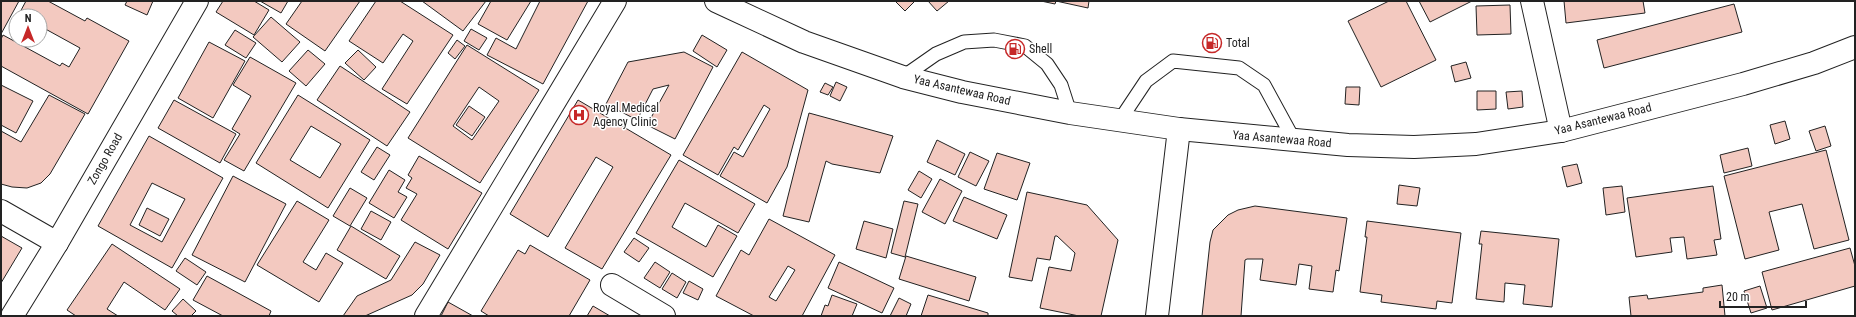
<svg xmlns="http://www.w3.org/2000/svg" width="1856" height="317" viewBox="0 0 1856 317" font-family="'Roboto Condensed',sans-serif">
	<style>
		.building { fill: #f3c9c0; stroke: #222; fill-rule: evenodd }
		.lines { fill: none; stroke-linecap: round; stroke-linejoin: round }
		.service-casing { stroke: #222; stroke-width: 15 }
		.minor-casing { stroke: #222; stroke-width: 24 }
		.tertiary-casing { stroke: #222; stroke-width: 24 }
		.service { stroke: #fff; stroke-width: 13 }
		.minor { stroke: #fff; stroke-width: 22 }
		.tertiary { stroke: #fff; stroke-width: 22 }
		.labels { text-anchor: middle; stroke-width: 3; stroke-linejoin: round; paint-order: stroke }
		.poi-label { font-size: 12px; fill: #222; stroke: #fff; text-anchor: start }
		.street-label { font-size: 12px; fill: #222; stroke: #fff }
	</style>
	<rect width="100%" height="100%" fill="#fff"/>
	<!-- building -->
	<g class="building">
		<path d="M1,1H19L1,34Z"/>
		<path d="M26,1H48L85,21L87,18L129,41L88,114L1,66V39L3,35L60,66L62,63L69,67L80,48L40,26V16H23L19,14Z"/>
		<path d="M127,1H153L147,15L125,5Z"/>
		<path d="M223,1H254L269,10L254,35L216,12Z"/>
		<path d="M260,1H288L281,13Z"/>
		<path d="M302,1H360L325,51L286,24Z"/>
		<path d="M376,1H400L453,35L407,104L382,89L413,41L403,34L383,63L349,41Z"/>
		<path d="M422,1H486L463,31Z"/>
		<path d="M491,1H531L507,40L478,24Z"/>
		<path d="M540,1H588L543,84L487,55L496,38L516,49Z"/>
		<path d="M895,1H915L905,11Z"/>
		<path d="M928,1H949L937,11Z"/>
		<path d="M1041,1H1089L1088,8L1056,1L1055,4Z"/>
		<path d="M1389,1H1406L1436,60L1381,87L1348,21Z"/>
		<path d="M1419,1H1472L1430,22Z"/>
		<path d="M1564,1H1643L1645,13L1566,23Z"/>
		<path d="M1734,4L1742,32L1604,68L1597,40Z"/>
		<path d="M1510,5L1511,34L1477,35L1476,6Z"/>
		<path d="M271,17L300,42L282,62L253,37Z"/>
		<path d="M471,29L487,38L479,50L464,41Z"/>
		<path d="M235,30L256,43L246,58L225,45Z"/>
		<path d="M702,35L727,50L717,67L693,51Z"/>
		<path d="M457,40L465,46L455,59L448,53Z"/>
		<path d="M209,42L245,61L213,118L178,98Z"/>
		<path d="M467,45L539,90L480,183L408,138ZM479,87L499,101L472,140L453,126Z"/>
		<path d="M308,50L325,64L306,86L289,71Z"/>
		<path d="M358,50L376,67L364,80L345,63Z"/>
		<path d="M684,52L713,67L675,139L647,125L669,85L653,89L637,120L606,104L628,62Z"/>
		<path d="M742,52L808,90L787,167L767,203L720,176L734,152L743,157L770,109L764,105L738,150L734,147L718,175L683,155Z"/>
		<path d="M250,57L296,83L244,171L224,160L240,134L232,129L251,96L233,85Z"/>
		<path d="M1466,62L1471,78L1455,82L1451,66Z"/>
		<path d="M340,66L410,112L387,146L317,100Z"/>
		<path d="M836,82L847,87L840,101L830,96Z"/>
		<path d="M825,83L833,87L828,95L820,92Z"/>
		<path d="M1,85L33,101L16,133L1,125Z"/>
		<path d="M1346,87H1360L1359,105L1345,104Z"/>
		<path d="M1477,91H1496V109L1477,110Z"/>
		<path d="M1522,91L1523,107L1508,109L1506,92Z"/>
		<path d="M49,95L85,114L50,174L41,183L27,188L12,187L1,184V131L21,142Z"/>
		<path d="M298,95L370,140L328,208L256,163ZM311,126L341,144L320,178L290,160Z"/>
		<path d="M174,100L236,134L220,163L158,128Z"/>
		<path d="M578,100L671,155L602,269L565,248L613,167L596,157L548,237L510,214Z"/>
		<path d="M469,106L485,117L472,136L456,125Z"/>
		<path d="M809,113L893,136L880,173L832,164L826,161L809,222L783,216Z"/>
		<path d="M1785,121L1790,139L1775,144L1770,125Z"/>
		<path d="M1825,126L1831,146L1816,151L1809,131Z"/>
		<path d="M149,136L223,178L172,268L98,226ZM152,183L185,199L162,242L130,225Z"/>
		<path d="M937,140L965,154L955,175L927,162Z"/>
		<path d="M377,147L390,155L374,180L361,172Z"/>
		<path d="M1748,148L1752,166L1724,173L1720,155Z"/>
		<path d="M1826,150L1849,240L1814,249L1802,204L1769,212L1779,250L1745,259L1724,176Z"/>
		<path d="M970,152L989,161L976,186L958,177Z"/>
		<path d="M997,153L1030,163L1017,200L984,189Z"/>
		<path d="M419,156L482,193L448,249L401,220L417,194L406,188L412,178L408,175Z"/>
		<path d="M679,160L755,204L738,233L685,203L672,227L706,247L718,225L737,236L713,277L636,233Z"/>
		<path d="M1577,164L1582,183L1567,187L1562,167Z"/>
		<path d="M389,170L405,180L398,192L407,197L394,218L369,203Z"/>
		<path d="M919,171L932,179L921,198L908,190Z"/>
		<path d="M233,176L286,204L245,282L192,255Z"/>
		<path d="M940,179L962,191L945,224L922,212Z"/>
		<path d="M1399,185L1420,188L1417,206L1397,204Z"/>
		<path d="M1622,186L1625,212L1606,215L1603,188Z"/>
		<path d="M1713,186L1721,239L1714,240L1717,255L1687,259L1684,237L1670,238L1672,252L1636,257L1627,198Z"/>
		<path d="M350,188L367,198L350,226L333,216Z"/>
		<path d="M1027,192L1087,205L1118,240L1101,316H1079L1040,308L1049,267L1071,271L1075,253L1057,236H1055L1050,260L1037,258L1032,281L1009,277Z"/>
		<path d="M964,197L1007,215L997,239L953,221Z"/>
		<path d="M297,201L329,220L303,262L316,270L326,253L343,263L319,302L257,265Z"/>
		<path d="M904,201L918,204L905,257L891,253Z"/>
		<path d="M1255,206L1347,218L1339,271L1336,270L1333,292L1309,289L1312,266L1299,264L1296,285L1260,280L1263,259H1247L1245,260L1241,316H1202L1210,242L1213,230L1228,215L1238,210Z"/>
		<path d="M147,208L169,219L160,236L139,225Z"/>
		<path d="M371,211L391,222L381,240L361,229Z"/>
		<path d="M769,219L835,255L802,316H754L716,296L741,250L749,255ZM788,266L795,270L776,301L769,297Z"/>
		<path d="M864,221L893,229L886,258L856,249Z"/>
		<path d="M1367,221L1461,233L1452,303L1437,301L1436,309L1381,302L1382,295L1360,292L1367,237H1365Z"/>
		<path d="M351,226L400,256L386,279L337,250Z"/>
		<path d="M1481,231L1559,239L1552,307L1523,304L1525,285L1505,283L1504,302L1476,299L1482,244H1479Z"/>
		<path d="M1,236L22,248L1,283Z"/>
		<path d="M634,238L649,248L639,262L624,252Z"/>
		<path d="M415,242L440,255L423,284L412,295L365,316H343L357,296L391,280Z"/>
		<path d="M112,244L180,289L165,310L124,282L107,309L118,316H76L67,310Z"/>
		<path d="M530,245L590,280L569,316H489L481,311L518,250L525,254Z"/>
		<path d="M1850,248L1855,266V286L1772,310L1762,272Z"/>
		<path d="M906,256L976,277L969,301L899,279Z"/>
		<path d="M185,258L206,272L197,285L176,271Z"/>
		<path d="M655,262L670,272L660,288L644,278Z"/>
		<path d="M839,262L894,288L882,313L828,288Z"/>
		<path d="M672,273L686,282L677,298L662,289Z"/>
		<path d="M207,276L271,311L269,316H223L193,300Z"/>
		<path d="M689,281L703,289L698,300L683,293Z"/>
		<path d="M1722,285L1725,316H1631L1629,297L1647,295L1648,299L1703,292V288Z"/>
		<path d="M1760,286L1767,308L1751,313L1744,291Z"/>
		<path d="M832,295L857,304L852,316H821L825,305L828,306Z"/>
		<path d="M928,295L988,313V316H921Z"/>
		<path d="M899,298L911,304L906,316H890Z"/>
		<path d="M183,299L196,311L191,316H178L172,311Z"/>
		<path d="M448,302L473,316H441Z"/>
		<path d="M593,306L610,316H587Z"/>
	</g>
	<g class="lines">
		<!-- service casing -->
		<g class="service-casing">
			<g id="service">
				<path d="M903,77L936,54L964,42L994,40L1025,46L1047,64L1061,85L1070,113"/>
				<path d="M1120,120L1146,81L1173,61L1239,68L1264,85L1294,140"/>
			</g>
		</g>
		<!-- minor casing -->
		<g class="minor-casing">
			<g id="minor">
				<path d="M1532,1L1561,131"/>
				<path d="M1,211L57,243"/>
				<path d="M612,285L664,316"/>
				<path d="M426,316L615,1"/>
				<path d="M1157,316L1179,129"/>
			</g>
		</g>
		<!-- tertiary casing -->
		<g class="tertiary-casing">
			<g id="tertiary">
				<path d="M716,1L804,42L903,77L962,92L1070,113L1179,129L1348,145L1414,147L1476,144L1561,131L1743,84L1814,63L1855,47"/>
				<path d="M12,316L57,243L197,1"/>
			</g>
		</g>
		<!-- service -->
		<use href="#service" class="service"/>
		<!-- minor -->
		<use href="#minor" class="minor"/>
		<!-- tertiary -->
		<use href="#tertiary" class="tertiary"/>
	</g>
	<!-- icons -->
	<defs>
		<g id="fuel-ring" transform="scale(1)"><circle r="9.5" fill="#fff" stroke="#c62828" stroke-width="1.5"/><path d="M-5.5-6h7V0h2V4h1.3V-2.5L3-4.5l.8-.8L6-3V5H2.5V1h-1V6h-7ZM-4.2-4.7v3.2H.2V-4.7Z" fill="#c62828"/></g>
		<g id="hospital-ring" transform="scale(1)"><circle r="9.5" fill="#fff" stroke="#c62828" stroke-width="1.5"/><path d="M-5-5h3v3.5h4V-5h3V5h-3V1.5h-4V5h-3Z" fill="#c62828"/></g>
	</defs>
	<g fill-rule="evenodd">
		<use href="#fuel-ring" x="1212" y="43"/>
		<use href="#fuel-ring" x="1015" y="49"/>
		<use href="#hospital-ring" x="579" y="115"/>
	</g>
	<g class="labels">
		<!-- poi labels -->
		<g class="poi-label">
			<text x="1226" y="47">Total</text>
			<text x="1029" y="53">Shell</text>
			<text x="593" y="112">Royal Medical<tspan x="593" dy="14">Agency Clinic</tspan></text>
		</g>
		<!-- street labels -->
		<g class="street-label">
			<text transform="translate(962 90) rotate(13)" y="4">Yaa Asantewaa Road</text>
			<text transform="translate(1603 119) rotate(-14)" y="4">Yaa Asantewaa Road</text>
			<text transform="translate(1282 139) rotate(5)" y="4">Yaa Asantewaa Road</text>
			<text transform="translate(105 159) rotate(-60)" y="4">Zongo Road</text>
		</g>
	</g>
	<!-- border -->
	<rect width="1856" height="317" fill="none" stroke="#222222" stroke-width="4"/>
	<!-- north arrow -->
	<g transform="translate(28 28)"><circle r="19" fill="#ffffff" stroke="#a7a7a7"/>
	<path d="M0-3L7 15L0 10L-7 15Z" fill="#c62828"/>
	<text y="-6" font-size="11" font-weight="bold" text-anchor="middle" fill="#222222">N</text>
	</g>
	<!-- scale -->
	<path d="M1720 301v6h86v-6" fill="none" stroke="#222222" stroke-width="2"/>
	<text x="1726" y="301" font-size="12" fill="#222222" stroke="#ffffff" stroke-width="3" paint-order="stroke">20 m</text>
</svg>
